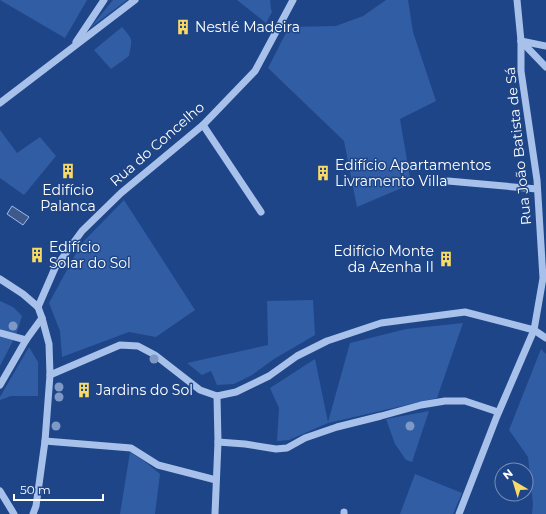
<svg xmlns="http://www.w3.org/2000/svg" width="546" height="514" viewBox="0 0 546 514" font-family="Montserrat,sans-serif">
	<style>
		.green { fill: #315da5 }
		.water { fill: #3d598a; stroke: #9bbbec }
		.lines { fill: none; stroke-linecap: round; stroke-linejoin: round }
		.minor { stroke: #a7c1eb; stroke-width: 7 }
		.tree { fill: #7e99c5 }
		.labels { text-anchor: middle; stroke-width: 3; stroke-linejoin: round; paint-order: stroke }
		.poi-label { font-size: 14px; fill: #fff; stroke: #1e4587; text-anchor: start }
		.street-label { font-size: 14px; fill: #fff; stroke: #1e4587 }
	</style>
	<rect width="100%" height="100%" fill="#1e4587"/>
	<!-- green -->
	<g class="green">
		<path d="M0,0H87L65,38Z"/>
		<path d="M113,0H127L90,28Z"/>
		<path d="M237,0H270C271,4 270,8 272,12L266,23Z"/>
		<path d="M386,0H408L413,32L436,101L400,119L411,184L357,207L344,141L268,68L289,27L336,26L363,16Z"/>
		<path d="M122,27C134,41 132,39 129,56L111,69L94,50Z"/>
		<path d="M0,130L17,153L40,137L56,156L24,195L0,178Z"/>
		<path d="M124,200L195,310L156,337L129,332L62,357L60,331L49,303L81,244Z"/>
		<path d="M313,300L315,335L274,359L252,375L234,384L217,385L211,371L202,375L187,363L268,345L267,301Z"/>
		<path d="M0,301L13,307L22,316L16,335L0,366Z"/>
		<path d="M463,323L437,398L328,423L289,440L277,441L279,408L270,388L315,359L328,422L350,343L406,329Z"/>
		<path d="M29,347L38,362V396H11L0,400V397Z"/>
		<path d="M541,349L546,354V514H532L533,504L528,457L509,430Z"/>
		<path d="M429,411L412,462L406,460L395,444L386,419Z"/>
		<path d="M130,452L144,461L160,474L155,514H120Z"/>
		<path d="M415,474L462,493L453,514H400Z"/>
	</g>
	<!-- water -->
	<path class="water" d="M12,206L29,217L23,225L7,214Z"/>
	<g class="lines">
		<!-- minor -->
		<g class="minor">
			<path d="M521,41L546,67"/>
			<path d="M521,41L546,46"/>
			<path d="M76,42L104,0"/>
			<path d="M0,103L135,0"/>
			<path d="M203,125L261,212"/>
			<path d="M448,181L537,189"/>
			<path d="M0,279L23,294L38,307L42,318L49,344L50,375L45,441L36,506L33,514"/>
			<path d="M38,307L55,268L82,231L121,193L203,125L255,71L293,0"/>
			<path d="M0,333L26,340"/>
			<path d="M50,375L120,345L138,346L155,355L200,390L217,396L236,392L269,376L297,356L327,341L381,323L465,312L534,330L546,338"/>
			<path d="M0,385L26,340L42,318"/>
			<path d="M45,441L131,448L158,465L216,480"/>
			<path d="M218,442L245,444L276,449L287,448L305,438L337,427L381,416L421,405L445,401H465L498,412"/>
			<path d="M0,491L14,514"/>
			<path d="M215,514L218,442L217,396"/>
			<path d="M344,514V512"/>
			<path d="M459,514L497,416L534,330L543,278L537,180L521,71V41L517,0"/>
		</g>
	</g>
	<!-- trees -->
	<g class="tree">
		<circle cx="13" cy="326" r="4.5"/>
		<circle cx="154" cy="359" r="4.5"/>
		<circle cx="59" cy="387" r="4.5"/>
		<circle cx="59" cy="397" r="4.5"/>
		<circle cx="56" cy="426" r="4.5"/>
		<circle cx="410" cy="426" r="4.5"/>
	</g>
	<!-- icons -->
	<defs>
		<g id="building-bare" transform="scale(1.2)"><path d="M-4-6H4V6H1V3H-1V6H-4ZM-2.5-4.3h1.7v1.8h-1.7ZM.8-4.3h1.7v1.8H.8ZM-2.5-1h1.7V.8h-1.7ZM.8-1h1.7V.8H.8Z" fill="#fada67" stroke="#1e4587" stroke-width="2.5" paint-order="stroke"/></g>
	</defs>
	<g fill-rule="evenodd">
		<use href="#building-bare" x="183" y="27"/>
		<use href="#building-bare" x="68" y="171"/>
		<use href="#building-bare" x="323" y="173"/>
		<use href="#building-bare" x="37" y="255"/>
		<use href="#building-bare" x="446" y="259"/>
		<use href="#building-bare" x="84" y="390"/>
	</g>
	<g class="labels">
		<!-- poi labels -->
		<g class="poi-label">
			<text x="195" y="32">Nestlé Madeira</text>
			<text x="335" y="170">Edifício Apartamentos<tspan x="335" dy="16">Livramento Villa</tspan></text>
			<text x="68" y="195" text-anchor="middle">Edifício<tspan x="68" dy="16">Palanca</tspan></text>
			<text x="49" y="252">Edifício<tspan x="49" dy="16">Solar do Sol</tspan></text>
			<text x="434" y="256" text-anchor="end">Edifício Monte<tspan x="434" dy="16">da Azenha II</tspan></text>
			<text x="96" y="395">Jardins do Sol</text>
		</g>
		<!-- street labels -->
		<g class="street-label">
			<text transform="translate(157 144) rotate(-41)" y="5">Rua do Concelho</text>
			<text transform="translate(518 146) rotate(-96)" y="5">Rua João Batista de Sá</text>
		</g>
	</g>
	<!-- north arrow -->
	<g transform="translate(514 482) rotate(322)"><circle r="19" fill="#1e4587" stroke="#788fb7"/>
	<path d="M0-3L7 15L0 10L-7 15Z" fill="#fada67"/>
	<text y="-6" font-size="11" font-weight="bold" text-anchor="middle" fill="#ffffff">N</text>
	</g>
	<!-- scale -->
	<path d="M14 494v6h89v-6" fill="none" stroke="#ffffff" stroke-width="2"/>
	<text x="20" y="494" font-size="12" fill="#ffffff" stroke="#1e4587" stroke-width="3" paint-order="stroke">50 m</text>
</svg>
